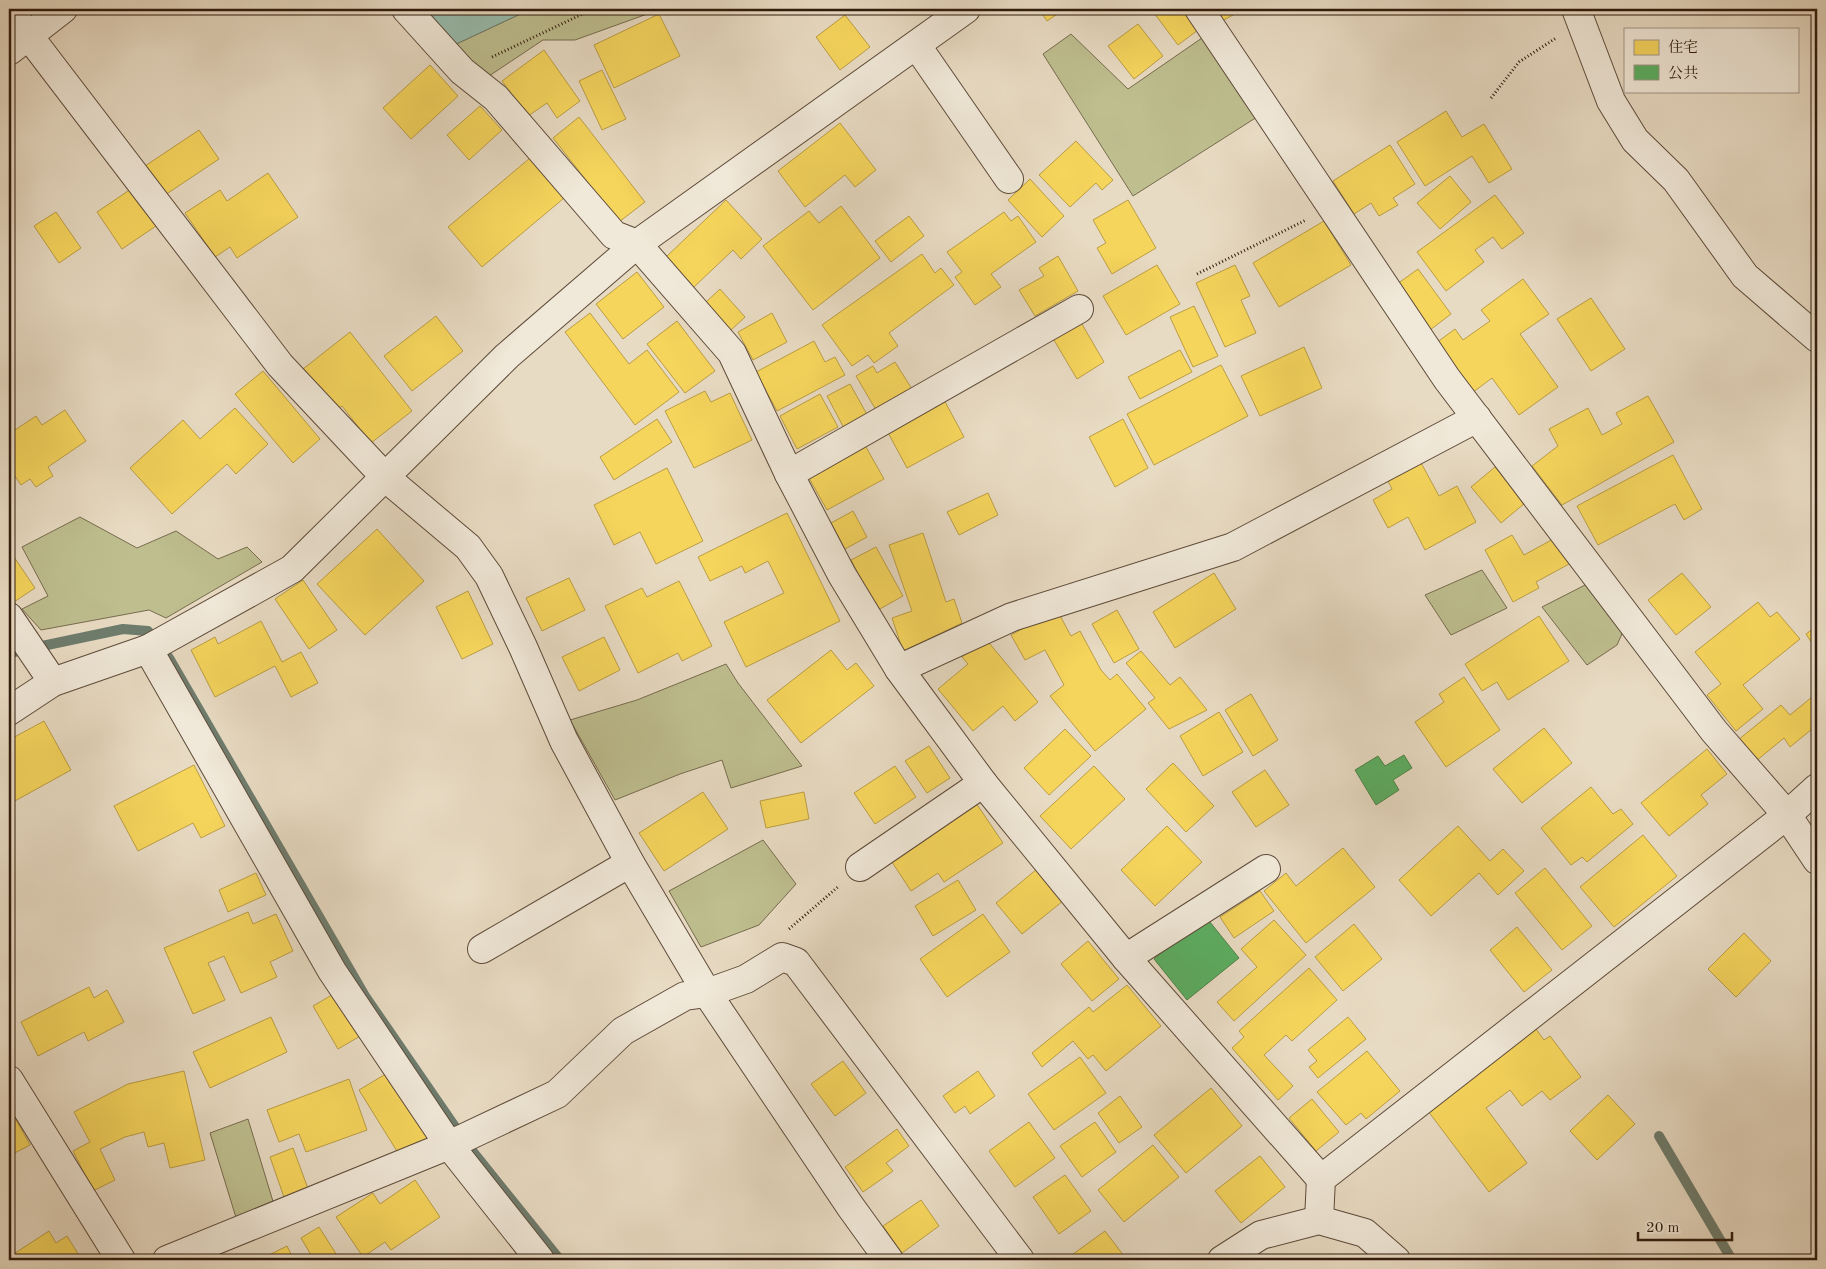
<svg xmlns="http://www.w3.org/2000/svg" width="1826" height="1269" viewBox="0 0 1826 1269" font-family="'Old Standard TT','Noto Serif JP',serif">
	<style>
		.green { fill: #bebe8f; stroke: #776c4e }
		.water { fill: #98bcad; stroke: #6e7c6d }
		.homes { fill: #f6d55c; stroke: #bb9d44 }
		.public { fill: #5aae61; stroke: #4d8248 }
		.lines { fill: none; stroke-linecap: round; stroke-linejoin: round }
		.stream { stroke: #6e7c6d; stroke-width: 10 }
		.minor-casing { stroke: #5e4b3a; stroke-width: 30 }
		.path { stroke: #301b0d; stroke-width: 3; stroke-dasharray: 1 2.5; stroke-linecap: butt }
		.minor { stroke: #f0e8d8; stroke-width: 28 }
	</style>
	<rect width="100%" height="100%" fill="#e8dbc3"/>
	<filter id="stains"><feTurbulence type="fractalNoise" baseFrequency=".004" numOctaves="4"/><feColorMatrix values="0 0 0 0 .2 0 0 0 0 .09 0 0 0 0 .02 0 0 0 .5 -.17"/></filter>
	<radialGradient id="worn" r=".72"><stop offset=".6" stop-color="#630" stop-opacity="0"/><stop offset="1" stop-color="#630" stop-opacity=".3"/></radialGradient>
	<!-- green -->
	<g class="green">
		<path d="M531,9H661L575,40H543L486,78L452,46Z"/>
		<path d="M1071,34L1128,89L1202,38L1257,117L1133,196L1043,54Z"/>
		<path d="M80,517L137,548L176,531L218,559L247,547L262,562L166,618L149,610L41,630L22,609L48,596L22,547Z"/>
		<path d="M1482,570L1507,608L1451,635L1425,595Z"/>
		<path d="M1589,583L1625,627L1617,645L1587,665L1542,607Z"/>
		<path d="M726,664L738,683L802,766L731,788L722,760L680,774L615,800L570,720L637,700Z"/>
		<path d="M763,840L796,884L759,925L701,947L669,891Z"/>
		<path d="M248,1119L275,1208L238,1224L210,1133Z"/>
	</g>
	<!-- water -->
	<path class="water" d="M420,9H531L452,46Z"/>
	<!-- homes -->
	<g class="homes">
		<path d="M1039,9H1065L1047,21Z"/>
		<path d="M1151,9H1181L1198,30L1178,45Z"/>
		<path d="M1216,9H1244L1222,21Z"/>
		<path d="M659,14L680,56L614,88L594,45Z"/>
		<path d="M845,15L870,47L840,70L816,37Z"/>
		<path d="M1138,24L1163,56L1134,79L1108,46Z"/>
		<path d="M544,50L580,101L557,118L547,103L528,116L502,81Z"/>
		<path d="M430,65L458,96L411,139L383,108Z"/>
		<path d="M602,70L626,119L602,130L579,81Z"/>
		<path d="M480,106L502,130L469,160L447,135Z"/>
		<path d="M1446,111L1462,137L1484,124L1512,169L1489,183L1472,156L1425,186L1397,142Z"/>
		<path d="M579,117L645,202L619,222L553,138Z"/>
		<path d="M840,123L876,170L855,187L845,175L805,207L778,171Z"/>
		<path d="M199,130L219,159L165,195L145,166Z"/>
		<path d="M1076,141L1113,180L1102,190L1096,183L1070,207L1039,175Z"/>
		<path d="M1390,145L1415,184L1393,198L1398,205L1379,216L1371,203L1354,214L1333,181Z"/>
		<path d="M530,158L564,198L482,267L448,227Z"/>
		<path d="M268,173L298,217L237,258L230,247L215,257L185,213L220,190L227,201Z"/>
		<path d="M1450,176L1471,202L1440,229L1417,203Z"/>
		<path d="M1030,179L1064,216L1042,237L1008,200Z"/>
		<path d="M131,189L156,226L122,249L97,212Z"/>
		<path d="M1495,195L1524,233L1502,249L1493,237L1475,250L1484,262L1446,291L1417,252Z"/>
		<path d="M726,200L762,239L741,259L733,250L694,287L666,257Z"/>
		<path d="M1128,200L1156,248L1112,274L1097,248L1106,243L1093,220Z"/>
		<path d="M841,206L880,258L813,310L763,246L809,211L819,223Z"/>
		<path d="M56,212L81,248L59,263L34,226Z"/>
		<path d="M1004,212L1011,221L1018,216L1036,242L991,274L1001,287L975,305L955,277L962,272L947,252Z"/>
		<path d="M909,216L924,236L891,262L875,241Z"/>
		<path d="M1324,221L1351,265L1279,307L1253,263Z"/>
		<path d="M922,254L935,273L941,268L954,285L889,333L898,346L874,363L868,355L852,366L822,325Z"/>
		<path d="M1058,256L1078,291L1035,316L1019,290L1044,276L1039,268Z"/>
		<path d="M1157,265L1180,304L1126,335L1103,296Z"/>
		<path d="M1235,265L1250,296L1241,300L1256,333L1225,347L1196,283Z"/>
		<path d="M1418,269L1451,314L1430,330L1397,284Z"/>
		<path d="M637,272L664,307L623,339L596,304Z"/>
		<path d="M1523,279L1549,314L1520,334L1558,387L1519,415L1492,378L1472,393L1436,343L1455,329L1463,340L1490,321L1481,310Z"/>
		<path d="M720,289L745,317L730,331L705,303Z"/>
		<path d="M1591,298L1625,349L1591,371L1557,319Z"/>
		<path d="M1194,306L1218,356L1193,367L1170,317Z"/>
		<path d="M590,313L629,364L647,350L679,392L635,425L565,332Z"/>
		<path d="M772,313L787,342L753,360L738,332Z"/>
		<path d="M436,316L463,351L412,391L384,356Z"/>
		<path d="M1079,319L1104,362L1077,379L1051,335Z"/>
		<path d="M677,321L715,371L685,393L647,344Z"/>
		<path d="M350,332L412,411L371,443L342,406L336,411L303,369Z"/>
		<path d="M814,341L825,362L835,357L845,375L777,411L756,372Z"/>
		<path d="M1304,347L1322,388L1260,416L1241,376Z"/>
		<path d="M1180,350L1192,372L1140,399L1128,377Z"/>
		<path d="M895,362L912,389L876,410L856,376L873,366L877,373Z"/>
		<path d="M1221,365L1248,416L1154,465L1127,414Z"/>
		<path d="M263,371L320,439L293,463L235,394Z"/>
		<path d="M850,384L869,418L845,430L827,396Z"/>
		<path d="M705,391L711,402L730,393L752,440L694,468L665,411Z"/>
		<path d="M820,394L838,427L797,449L780,416Z"/>
		<path d="M1648,396L1674,442L1562,505L1532,466L1558,446L1549,429L1588,408L1602,435L1622,424L1616,413Z"/>
		<path d="M943,398L964,437L907,468L886,429Z"/>
		<path d="M235,408L268,444L236,474L227,464L172,514L130,468L183,420L200,439Z"/>
		<path d="M65,410L86,441L48,467L53,476L36,487L30,479L21,485L9,467V427L12,432L36,416L42,425Z"/>
		<path d="M657,419L672,442L614,480L600,457Z"/>
		<path d="M1123,419L1148,468L1115,487L1089,437Z"/>
		<path d="M862,440L884,479L827,510L805,471Z"/>
		<path d="M1673,455L1702,509L1684,520L1675,504L1598,545L1577,506Z"/>
		<path d="M1419,459L1439,496L1457,486L1476,522L1425,550L1408,517L1388,528L1373,500L1392,489L1386,477Z"/>
		<path d="M1495,467L1525,503L1501,523L1471,487Z"/>
		<path d="M667,468L703,541L656,564L640,532L614,545L594,505Z"/>
		<path d="M988,493L998,515L959,535L947,512Z"/>
		<path d="M853,511L867,537L845,549L831,523Z"/>
		<path d="M787,513L840,621L746,667L724,622L784,593L768,561L745,573L742,566L710,581L698,557Z"/>
		<path d="M377,529L424,581L365,635L317,584Z"/>
		<path d="M923,533L946,602L954,599L962,623L903,651L892,618L912,611L889,545Z"/>
		<path d="M1512,535L1524,555L1555,538L1569,564L1536,582L1539,588L1513,602L1485,550Z"/>
		<path d="M876,547L903,596L878,610L851,560Z"/>
		<path d="M12,554L35,588L14,602L9,594V556Z"/>
		<path d="M1214,573L1236,609L1175,648L1153,612Z"/>
		<path d="M1682,573L1711,607L1676,635L1648,600Z"/>
		<path d="M569,578L585,610L542,631L526,598Z"/>
		<path d="M303,580L337,630L309,649L275,599Z"/>
		<path d="M679,581L712,646L682,661L678,653L638,673L605,606L642,588L647,597Z"/>
		<path d="M468,591L493,644L462,659L436,607Z"/>
		<path d="M1758,602L1770,617L1777,612L1800,639L1743,685L1763,709L1736,731L1707,695L1721,684L1695,652Z"/>
		<path d="M1057,610L1071,636L1080,631L1101,670L1110,680L1117,674L1146,709L1095,751L1050,696L1064,685L1045,650L1025,660L1011,635Z"/>
		<path d="M1117,610L1139,649L1114,663L1092,624Z"/>
		<path d="M1539,616L1569,661L1508,700L1497,682L1482,691L1465,664Z"/>
		<path d="M261,621L282,662L301,652L318,683L291,697L275,666L215,697L191,650L215,637L218,644Z"/>
		<path d="M1817,626V651L1806,634Z"/>
		<path d="M604,637L620,670L579,691L562,657Z"/>
		<path d="M985,638L1038,702L1015,721L1003,706L973,731L938,689L968,664L962,657Z"/>
		<path d="M831,650L847,670L856,663L874,686L801,743L767,700Z"/>
		<path d="M1141,651L1170,685L1180,677L1207,710L1169,729L1148,703L1155,698L1126,663Z"/>
		<path d="M1464,677L1500,730L1446,767L1415,722L1444,702L1439,694Z"/>
		<path d="M1251,694L1278,740L1253,756L1225,710Z"/>
		<path d="M1812,697L1817,703V725L1790,747L1784,738L1756,761L1738,740L1781,705L1790,715Z"/>
		<path d="M1219,712L1243,752L1203,776L1180,736Z"/>
		<path d="M44,721L71,770L13,802L9,795V740Z"/>
		<path d="M1544,728L1572,763L1522,803L1493,769Z"/>
		<path d="M1065,729L1091,756L1049,795L1024,768Z"/>
		<path d="M929,746L950,778L927,793L905,761Z"/>
		<path d="M1707,749L1727,774L1701,795L1708,804L1669,836L1641,803Z"/>
		<path d="M1173,763L1214,806L1186,832L1146,789Z"/>
		<path d="M194,765L225,826L201,838L193,823L138,851L114,806Z"/>
		<path d="M895,766L916,797L875,824L854,793Z"/>
		<path d="M1094,766L1125,799L1071,849L1040,816Z"/>
		<path d="M1265,770L1289,805L1256,827L1232,792Z"/>
		<path d="M1591,787L1613,814L1621,809L1633,824L1587,862L1582,857L1571,865L1541,828Z"/>
		<path d="M703,792L728,829L664,871L639,833Z"/>
		<path d="M804,792L809,819L766,828L760,801Z"/>
		<path d="M976,803L1003,843L944,882L938,873L911,891L890,859Z"/>
		<path d="M1167,826L1202,862L1155,906L1121,870Z"/>
		<path d="M1458,826L1490,861L1503,849L1524,871L1498,895L1479,873L1431,916L1399,880Z"/>
		<path d="M1643,835L1677,876L1614,927L1580,887Z"/>
		<path d="M1343,848L1375,887L1306,943L1264,891L1286,873L1296,886Z"/>
		<path d="M1545,868L1592,926L1562,950L1515,893Z"/>
		<path d="M1037,869L1063,901L1022,934L996,903Z"/>
		<path d="M256,873L266,895L228,912L219,890Z"/>
		<path d="M958,880L976,910L933,936L915,906Z"/>
		<path d="M1260,891L1274,911L1234,938L1220,917Z"/>
		<path d="M248,912L253,924L276,914L293,951L270,962L277,977L241,993L224,956L208,963L225,1000L193,1014L164,948Z"/>
		<path d="M983,914L1010,952L947,997L920,959Z"/>
		<path d="M1274,920L1306,955L1234,1021L1217,1002L1257,967L1241,949Z"/>
		<path d="M1354,924L1382,959L1343,991L1315,957Z"/>
		<path d="M1517,927L1552,970L1524,992L1490,950Z"/>
		<path d="M1744,933L1771,961L1736,997L1708,969Z"/>
		<path d="M1088,941L1119,979L1092,1001L1061,964Z"/>
		<path d="M1309,968L1337,1000L1292,1041L1286,1035L1264,1055L1293,1086L1278,1100L1232,1048L1244,1037L1239,1031Z"/>
		<path d="M1127,985L1161,1026L1106,1071L1093,1055L1088,1059L1073,1041L1042,1067L1032,1053L1089,1007L1093,1012Z"/>
		<path d="M89,987L94,998L107,990L124,1022L88,1041L84,1032L38,1056L21,1022Z"/>
		<path d="M337,992L362,1035L338,1049L313,1006Z"/>
		<path d="M271,1017L287,1052L210,1088L193,1052Z"/>
		<path d="M1348,1017L1366,1039L1318,1078L1309,1067L1317,1061L1308,1050Z"/>
		<path d="M1536,1029L1544,1040L1550,1036L1581,1077L1550,1100L1542,1091L1522,1106L1510,1090L1486,1108L1527,1163L1489,1192L1428,1111Z"/>
		<path d="M1367,1051L1400,1091L1366,1119L1361,1113L1346,1125L1317,1092Z"/>
		<path d="M1080,1057L1106,1093L1054,1130L1028,1094Z"/>
		<path d="M843,1061L866,1093L835,1116L811,1084Z"/>
		<path d="M184,1071L205,1160L170,1168L164,1143L148,1147L144,1132L125,1137L100,1149L115,1180L93,1191L73,1151L90,1142L74,1112L128,1084Z"/>
		<path d="M978,1071L995,1096L970,1114L965,1106L955,1113L943,1096Z"/>
		<path d="M389,1072L429,1138L400,1156L359,1090Z"/>
		<path d="M349,1079L367,1130L306,1152L299,1134L279,1142L267,1110Z"/>
		<path d="M1211,1088L1242,1126L1186,1173L1154,1135Z"/>
		<path d="M1608,1095L1635,1124L1597,1160L1570,1131Z"/>
		<path d="M1120,1096L1142,1127L1119,1143L1098,1113Z"/>
		<path d="M1312,1099L1339,1132L1316,1151L1289,1118Z"/>
		<path d="M14,1116L30,1145L9,1156V1119Z"/>
		<path d="M1029,1122L1055,1158L1015,1187L989,1151Z"/>
		<path d="M1095,1122L1116,1152L1082,1177L1060,1146Z"/>
		<path d="M897,1129L909,1146L886,1163L893,1171L863,1192L845,1167Z"/>
		<path d="M1153,1145L1179,1177L1124,1222L1098,1190Z"/>
		<path d="M293,1148L310,1194L286,1203L270,1157Z"/>
		<path d="M1260,1156L1285,1187L1241,1223L1215,1191Z"/>
		<path d="M1065,1175L1091,1211L1059,1234L1033,1197Z"/>
		<path d="M415,1180L440,1217L391,1250L385,1242L363,1257L336,1217L373,1193L380,1204Z"/>
		<path d="M921,1200L939,1226L902,1253L883,1226Z"/>
		<path d="M319,1227L340,1260H314L301,1238Z"/>
		<path d="M49,1231L56,1243L67,1236L82,1260H9V1257Z"/>
		<path d="M1105,1231L1127,1260H1071L1069,1257Z"/>
		<path d="M287,1246L294,1260H259Z"/>
	</g>
	<!-- public -->
	<g class="public">
		<path d="M1404,755L1412,768L1393,780L1399,790L1376,805L1355,770L1378,756L1385,766Z"/>
		<path d="M1205,916L1239,958L1187,1000L1154,959Z"/>
	</g>
	<g class="lines">
		<!-- stream -->
		<g class="stream">
			<path d="M9,653L123,629L148,631L169,658L365,996L469,1147L560,1260"/>
			<path d="M1659,1136L1732,1260"/>
		</g>
		<!-- minor casing -->
		<g class="minor-casing">
			<g id="minor">
				<path d="M406,9L462,71L496,98L614,235L637,244L732,353L789,474L842,575L899,669L983,783L1126,958L1321,1179"/>
				<path d="M1199,9L1447,379L1714,731L1787,815L1817,860"/>
				<path d="M1576,9L1611,101L1635,140L1676,180L1745,276L1817,338"/>
				<path d="M9,10L280,365L386,478L468,547L489,576L523,647L564,741L630,863L707,993L850,1206L889,1260"/>
				<path d="M917,46L1009,179"/>
				<path d="M9,51L63,9"/>
				<path d="M789,474L1079,309"/>
				<path d="M9,617L53,682"/>
				<path d="M148,649L332,971L449,1145L540,1260"/>
				<path d="M899,669L1012,617L1233,547L1477,418"/>
				<path d="M9,711L53,682L148,649L292,569L507,356L637,244L966,9"/>
				<path d="M860,867L983,783"/>
				<path d="M482,949L630,863"/>
				<path d="M1126,958L1266,869"/>
				<path d="M9,1080L121,1260"/>
				<path d="M1319,1220L1321,1179L1787,815L1817,788"/>
				<path d="M167,1260L449,1145L557,1094L623,1031L685,996L707,993L746,979L782,957L796,962L1020,1260"/>
				<path d="M1222,1260L1261,1235L1319,1220L1365,1233L1396,1260"/>
			</g>
		</g>
		<!-- path -->
		<g class="path">
			<path d="M492,57L593,9"/>
			<path d="M1491,98L1519,62L1556,38"/>
			<path d="M1197,274L1306,220"/>
			<path d="M789,929L839,886"/>
		</g>
		<!-- minor -->
		<use href="#minor" class="minor"/>
	</g>
	<!-- margin -->
	<rect width="1826" height="1269" fill="none" stroke="#e8dbc3" stroke-width="30"/>
	<rect x="10" y="10" width="1806" height="1249" fill="none" stroke="#301b0d" stroke-width="2.5"/>
	<rect x="15" y="15" width="1796" height="1239" fill="none" stroke="#301b0d"/>
	<!-- legend -->
	<rect x="1624" y="28" width="175" height="65" fill="#f0e8d8" stroke="#a39687"/>
	<rect x="1634" y="40" width="25" height="15" fill="#f6d55c" stroke="#a39687"/>
	<text x="1668" y="52" font-size="15" fill="#301b0d">住宅</text>
	<rect x="1634" y="65" width="25" height="15" fill="#5aae61" stroke="#a39687"/>
	<text x="1668" y="78" font-size="15" fill="#301b0d">公共</text>
	<!-- scale -->
	<path d="M1638 1232v8h94v-8" fill="none" stroke="#301b0d" stroke-width="2.5"/>
	<text x="1646" y="1232" font-size="15" fill="#301b0d" stroke="#f0e8d8" stroke-width="4" paint-order="stroke">20 m</text>
	<rect width="100%" height="100%" filter="url(#stains)"/>
	<rect width="100%" height="100%" fill="url(#worn)"/>
</svg>
